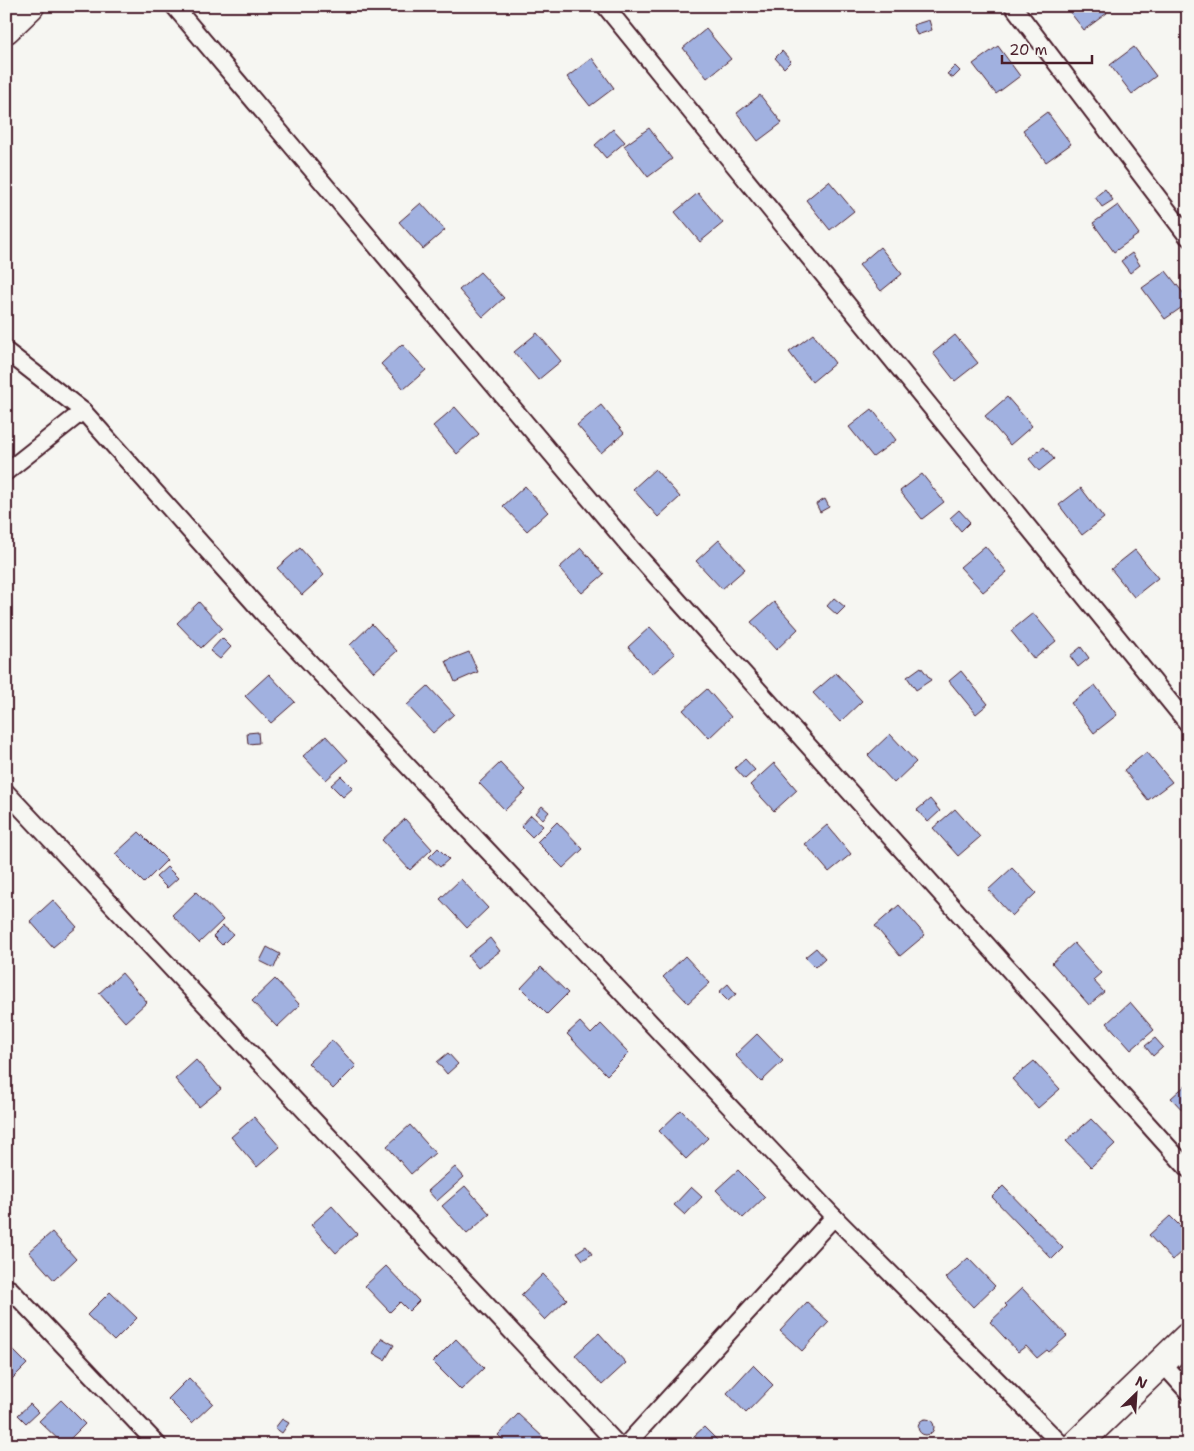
<svg xmlns="http://www.w3.org/2000/svg" width="1194" height="1451" viewBox="0 0 1194 1451" font-family="'Shantell Sans',sans-serif">
	<style>
		.building { fill: #a1b1e0; stroke: #4a1f2b }
		.lines { fill: none; stroke-linecap: round; stroke-linejoin: round }
		.service-casing { stroke: #4a1f2b; stroke-width: 20 }
		.minor-casing { stroke: #4a1f2b; stroke-width: 31 }
		.service { stroke: #f6f6f2; stroke-width: 16 }
		.minor { stroke: #f6f6f2; stroke-width: 28 }
	</style>
	<rect width="100%" height="100%" fill="#f6f6f2"/>
	<filter id="ink" filterUnits="userSpaceOnUse"><feTurbulence type="fractalNoise" baseFrequency=".02" numOctaves="2"/><feDisplacementMap in="SourceGraphic" scale="10" xChannelSelector="R" yChannelSelector="G"/><feConvolveMatrix kernelMatrix="1 2 1 2 8 2 1 2 1" color-interpolation-filters="sRGB"/></filter>
	<g filter="url(#ink)">
		<!-- building -->
		<g class="building">
			<path d="M1065,6H1101L1107,13L1084,30Z"/>
			<path d="M929,20L932,30L917,35L913,25Z"/>
			<path d="M706,29L731,59L707,78L683,48Z"/>
			<path d="M998,46L1020,76L996,94L973,64Z"/>
			<path d="M1134,47L1156,76L1132,94L1110,65Z"/>
			<path d="M782,51L791,61L784,68L775,58Z"/>
			<path d="M592,58L614,88L590,106L567,77Z"/>
			<path d="M955,66L960,71L953,78L947,74Z"/>
			<path d="M760,95L782,123L758,141L737,113Z"/>
			<path d="M1047,112L1071,144L1046,162L1023,130Z"/>
			<path d="M649,128L672,159L648,177L624,146Z"/>
			<path d="M613,129L625,142L606,158L595,145Z"/>
			<path d="M1188,152V168L1180,158Z"/>
			<path d="M829,181L854,211L830,230L806,200Z"/>
			<path d="M1105,189L1113,200L1102,207L1095,197Z"/>
			<path d="M698,193L723,223L700,242L675,212Z"/>
			<path d="M421,203L445,230L423,249L399,222Z"/>
			<path d="M1118,205L1139,234L1114,252L1093,223Z"/>
			<path d="M880,247L902,274L881,291L859,265Z"/>
			<path d="M1132,253L1140,265L1130,273L1121,261Z"/>
			<path d="M1166,271L1188,299V303L1165,319L1142,288Z"/>
			<path d="M480,272L504,298L483,317L459,290Z"/>
			<path d="M537,333L561,361L538,380L514,352Z"/>
			<path d="M813,334L835,363L812,382L789,352Z"/>
			<path d="M955,335L978,363L955,381L933,353Z"/>
			<path d="M402,344L426,370L404,389L381,364Z"/>
			<path d="M1007,397L1032,426L1010,445L985,416Z"/>
			<path d="M601,405L624,433L601,453L577,425Z"/>
			<path d="M455,407L479,434L457,454L433,426Z"/>
			<path d="M872,409L896,440L873,457L849,427Z"/>
			<path d="M1044,447L1054,459L1039,471L1029,459Z"/>
			<path d="M655,469L680,497L658,517L633,489Z"/>
			<path d="M922,474L944,502L922,519L900,491Z"/>
			<path d="M525,486L548,512L527,531L503,506Z"/>
			<path d="M1081,488L1104,518L1082,535L1059,505Z"/>
			<path d="M825,499L829,507L820,512L816,504Z"/>
			<path d="M959,510L970,522L961,531L950,518Z"/>
			<path d="M719,540L745,569L722,589L696,561Z"/>
			<path d="M985,546L1007,572L983,592L960,567Z"/>
			<path d="M300,548L324,575L302,595L277,568Z"/>
			<path d="M581,548L604,574L582,593L559,568Z"/>
			<path d="M1135,550L1158,578L1134,597L1111,569Z"/>
			<path d="M834,598L845,607L837,615L827,606Z"/>
			<path d="M199,602L222,628L201,648L177,623Z"/>
			<path d="M774,602L798,629L776,650L751,622Z"/>
			<path d="M1033,613L1056,641L1034,659L1011,631Z"/>
			<path d="M372,624L397,651L374,672L350,645Z"/>
			<path d="M650,627L675,654L652,674L628,647Z"/>
			<path d="M222,638L231,647L220,659L210,651Z"/>
			<path d="M1081,647L1089,658L1078,667L1070,656Z"/>
			<path d="M469,652L478,672L455,682L446,661Z"/>
			<path d="M921,667L931,680L916,690L907,677Z"/>
			<path d="M961,671L988,704L976,714L949,681Z"/>
			<path d="M836,673L862,701L840,722L813,693Z"/>
			<path d="M269,674L295,702L271,723L245,696Z"/>
			<path d="M1095,685L1117,715L1094,733L1071,703Z"/>
			<path d="M428,686L454,714L433,733L407,705Z"/>
			<path d="M707,689L731,717L709,738L683,710Z"/>
			<path d="M258,732L259,743L248,744L247,733Z"/>
			<path d="M890,734L916,762L894,783L868,755Z"/>
			<path d="M326,736L348,760L326,780L303,756Z"/>
			<path d="M1147,752L1172,782L1148,800L1124,770Z"/>
			<path d="M745,759L755,770L745,779L735,768Z"/>
			<path d="M500,763L526,790L505,810L479,783Z"/>
			<path d="M774,763L797,790L774,811L750,785Z"/>
			<path d="M341,776L353,788L343,797L331,785Z"/>
			<path d="M930,799L940,811L928,822L917,810Z"/>
			<path d="M542,806L549,812L543,819L536,813Z"/>
			<path d="M955,809L980,837L958,856L933,828Z"/>
			<path d="M531,815L543,826L532,837L521,826Z"/>
			<path d="M405,819L432,849L410,870L382,840Z"/>
			<path d="M557,822L583,849L563,868L537,842Z"/>
			<path d="M827,825L851,854L829,872L805,844Z"/>
			<path d="M139,832L167,860L144,883L115,854Z"/>
			<path d="M438,848L449,859L440,867L429,857Z"/>
			<path d="M167,867L178,878L167,888L156,877Z"/>
			<path d="M1012,868L1036,893L1012,916L988,890Z"/>
			<path d="M461,879L488,908L467,928L440,899Z"/>
			<path d="M196,892L223,920L199,943L172,915Z"/>
			<path d="M53,900L77,927L53,947L30,921Z"/>
			<path d="M899,905L925,935L900,956L875,926Z"/>
			<path d="M223,926L233,934L222,945L213,936Z"/>
			<path d="M490,938L500,951L478,968L468,956Z"/>
			<path d="M1074,943L1101,973L1093,980L1104,992L1089,1005L1052,963Z"/>
			<path d="M267,947L280,954L274,968L260,961Z"/>
			<path d="M816,948L825,958L815,967L805,957Z"/>
			<path d="M685,956L710,983L688,1003L663,977Z"/>
			<path d="M541,967L568,993L547,1014L521,988Z"/>
			<path d="M122,973L147,1002L125,1022L99,993Z"/>
			<path d="M275,979L300,1005L277,1027L252,1001Z"/>
			<path d="M728,984L736,994L728,1001L719,992Z"/>
			<path d="M1130,1002L1154,1030L1131,1050L1107,1023Z"/>
			<path d="M580,1022L591,1034L601,1024L629,1053L607,1075L567,1034Z"/>
			<path d="M757,1034L783,1061L761,1082L735,1055Z"/>
			<path d="M1155,1038L1163,1047L1153,1056L1145,1046Z"/>
			<path d="M332,1040L356,1066L333,1089L308,1063Z"/>
			<path d="M448,1053L458,1064L447,1074L437,1062Z"/>
			<path d="M196,1060L221,1089L199,1107L175,1079Z"/>
			<path d="M1034,1061L1060,1089L1038,1108L1012,1079Z"/>
			<path d="M1188,1083V1116L1171,1098Z"/>
			<path d="M681,1110L708,1138L686,1159L659,1131Z"/>
			<path d="M254,1117L280,1147L257,1167L231,1137Z"/>
			<path d="M1091,1119L1115,1144L1091,1167L1066,1141Z"/>
			<path d="M410,1125L435,1153L411,1174L387,1146Z"/>
			<path d="M455,1167L464,1177L437,1201L428,1191Z"/>
			<path d="M738,1170L765,1197L743,1218L716,1190Z"/>
			<path d="M465,1186L490,1214L467,1234L442,1206Z"/>
			<path d="M1003,1186L1063,1248L1052,1259L992,1197Z"/>
			<path d="M691,1187L702,1197L685,1215L674,1205Z"/>
			<path d="M332,1206L357,1234L336,1253L311,1225Z"/>
			<path d="M1170,1216L1188,1234V1246L1172,1260L1149,1235Z"/>
			<path d="M52,1232L76,1259L54,1280L29,1252Z"/>
			<path d="M586,1246L592,1254L583,1260L577,1252Z"/>
			<path d="M968,1258L995,1286L973,1307L946,1278Z"/>
			<path d="M386,1266L419,1301L409,1311L400,1302L390,1312L365,1286Z"/>
			<path d="M543,1274L567,1299L545,1320L521,1295Z"/>
			<path d="M1022,1288L1067,1336L1049,1352L1047,1350L1037,1358L1026,1346L1018,1352L990,1322L1007,1306L1005,1304Z"/>
			<path d="M110,1292L137,1318L114,1341L87,1315Z"/>
			<path d="M807,1302L829,1322L802,1351L780,1331Z"/>
			<path d="M599,1333L626,1363L602,1385L575,1355Z"/>
			<path d="M382,1338L394,1345L385,1360L373,1353Z"/>
			<path d="M456,1339L484,1368L461,1390L433,1362Z"/>
			<path d="M6,1343L27,1364L6,1385Z"/>
			<path d="M753,1365L773,1385L746,1413L727,1393Z"/>
			<path d="M189,1378L213,1403L192,1423L168,1399Z"/>
			<path d="M61,1400L85,1424L64,1445L39,1421Z"/>
			<path d="M30,1404L38,1412L26,1423L18,1415Z"/>
			<path d="M518,1414L545,1439L539,1445H508L498,1435Z"/>
			<path d="M282,1419L289,1423L282,1433L275,1428Z"/>
			<circle cx="926" cy="1427" r="8"/>
			<path d="M704,1427L722,1445H702L694,1436Z"/>
		</g>
		<g class="lines">
			<!-- service casing -->
			<g class="service-casing">
				<g id="service">
					<path d="M174,6L631,548L1188,1169"/>
					<path d="M605,6L1188,724"/>
					<path d="M1013,6L1188,237"/>
					<path d="M6,351L83,411L263,613L834,1217L1062,1445"/>
					<path d="M6,472L83,411"/>
					<path d="M6,792L618,1445"/>
					<path d="M10,1289L158,1445"/>
					<path d="M1161,1362L1188,1392"/>
					<path d="M626,1445L834,1217"/>
				</g>
			</g>
			<!-- minor casing -->
			<g class="minor-casing">
				<g id="minor">
					<path d="M6,29L30,6"/>
					<path d="M1076,1445L1188,1337"/>
				</g>
			</g>
			<!-- service -->
			<use href="#service" class="service"/>
			<!-- minor -->
			<use href="#minor" class="minor"/>
		</g>
	</g>
	<!-- margin -->
	<rect width="1194" height="1451" fill="none" stroke="#f6f6f2" stroke-width="25"/>
	<rect x="12" y="12" width="1169" height="1426" fill="none" stroke="#4a1f2b" stroke-width="2" filter="url(#ink)"/>
	<!-- north arrow -->
	<g transform="translate(1136 1394) rotate(25)" stroke="#f6f6f2" stroke-width="4" paint-order="stroke">
	<path d="M0-4L9 19L0 12L-9 19Z" fill="#4a1f2b"/>
	<text y="-8" font-size="14" font-weight="bold" text-anchor="middle" fill="#4a1f2b">N</text>
	</g>
	<!-- scale -->
	<path d="M1002 55v8h90v-8" fill="none" stroke="#4a1f2b" stroke-width="2.5"/>
	<text x="1009" y="55" font-size="15" fill="#4a1f2b" stroke="#f6f6f2" stroke-width="4" paint-order="stroke">20 m</text>
</svg>
